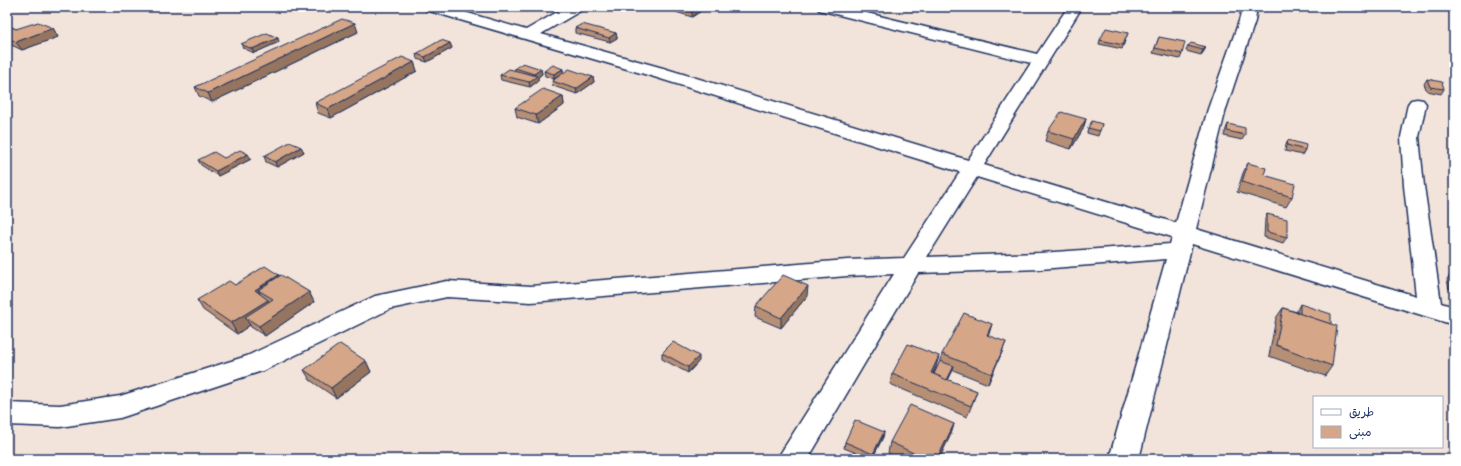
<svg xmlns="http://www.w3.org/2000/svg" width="1461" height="466" viewBox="0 0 1461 466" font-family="'Balsamiq Sans','Playpen Sans Arabic',sans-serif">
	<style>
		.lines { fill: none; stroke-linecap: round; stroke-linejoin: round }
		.street-casing { stroke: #1b2f5e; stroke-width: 3 }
		.street { fill: #fff; fill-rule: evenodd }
		.wall { fill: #b78f74; stroke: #1b2f5e }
		.shaded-wall { fill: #95745e; stroke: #1b2f5e }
		.building { fill: #d5a687; stroke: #1b2f5e }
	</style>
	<rect width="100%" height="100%" fill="#f2e4db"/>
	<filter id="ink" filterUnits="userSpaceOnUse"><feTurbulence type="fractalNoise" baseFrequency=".025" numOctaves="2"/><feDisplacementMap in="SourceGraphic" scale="8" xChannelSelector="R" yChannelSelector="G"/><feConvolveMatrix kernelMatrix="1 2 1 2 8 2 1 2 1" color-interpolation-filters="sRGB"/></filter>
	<g filter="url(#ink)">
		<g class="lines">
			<!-- street casing -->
			<g class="street-casing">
				<path id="street" d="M424,7H447L526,30L566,7H584L582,10L541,34L663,68L968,160L1031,63L819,10L817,7H842L1037,54L1068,7H1082L984,165L1176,223L1208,109L1239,21L1243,7H1257L1255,21L1226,109L1196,229L1416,296L1404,186L1401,137L1408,104L1411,100L1417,99L1423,100L1426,104L1419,137L1424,186L1441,303L1454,307V325L1192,244L1139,459H1109L1166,259L1040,269L918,273L808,459H777L894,274L847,276L531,302L447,297L390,309L265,370L120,418L60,427L7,425V403L60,405L120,396L247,356L375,296L447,281L531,286L847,260L904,258L960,172L651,76L426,10ZM977,177L1172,237L1170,244L1040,253L927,257Z"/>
			</g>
			<!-- street -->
			<use href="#street" class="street"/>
		</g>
		<!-- wall -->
		<g class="wall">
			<path d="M675,7H707L692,17L676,12Z"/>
			<path d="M1288,7H1302L1300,11L1287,8Z"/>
			<path d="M7,25L16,29L53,28L58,37L22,50L7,43Z"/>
			<path d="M575,28L616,33L617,38L610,42L575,33Z"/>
			<path d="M358,32L212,102L199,96L195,87Z"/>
			<path d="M1128,33L1122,49L1099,44L1100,40Z"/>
			<path d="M1159,37L1182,54L1180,59L1153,53Z"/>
			<path d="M279,42L254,53L243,48L241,44Z"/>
			<path d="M450,43L452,48L427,62L417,59L416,54Z"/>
			<path d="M1188,46L1206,47L1204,51L1201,55L1186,51Z"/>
			<path d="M414,62L417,71L331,118L318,113L315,103Z"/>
			<path d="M515,68L541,69L542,74L538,77V81L530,87L501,80L500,75L515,70Z"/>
			<path d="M563,69V73L593,77L594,82L577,94L553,86L552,81L554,79L545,76L544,71Z"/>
			<path d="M1427,79L1444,89L1441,94L1427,91L1424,84Z"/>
			<path d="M563,96L564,105L538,124L517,117L515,108Z"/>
			<path d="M1086,119L1083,129L1071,149L1045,141L1048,131Z"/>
			<path d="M1102,124L1098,136L1087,133L1088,128Z"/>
			<path d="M1228,124L1245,135L1242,140L1224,136L1226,129Z"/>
			<path d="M1288,140L1305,150L1302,155L1285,151L1286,145Z"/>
			<path d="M301,147L304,152L277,167L266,162L264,156Z"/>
			<path d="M224,158L251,159L218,176L201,165L198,160Z"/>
			<path d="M1248,163L1292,197L1286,207L1237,192L1243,173Z"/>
			<path d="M1267,214L1287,237L1283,243L1264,237L1265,219Z"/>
			<path d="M1452,273L1454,274V290L1449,289L1447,279Z"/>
			<path d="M279,275L280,276L309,292L314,302L265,336L251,327L250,325L237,334L203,310L197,300L235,285Z"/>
			<path d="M807,296L781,328L755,317L756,306Z"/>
			<path d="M1300,304L1332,366L1325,376L1269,356L1276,318L1283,308L1297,312V310Z"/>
			<path d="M988,335L1002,352L988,384L953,370L948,380L977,391L973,402L967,417L890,384L892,374L936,367L933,374H934L941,361L942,354Z"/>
			<path d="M662,353L699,361L688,373L662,359Z"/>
			<path d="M366,361L371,372L336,398L310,380L304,370Z"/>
			<path d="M954,424L951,434L939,459H902L888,453L890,442Z"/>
			<path d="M884,432L883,437L872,459H871L844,448L845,442Z"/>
		</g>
		<!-- shaded-wall -->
		<g class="shaded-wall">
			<path d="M701,7H707L692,17V12Z"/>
			<path d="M355,23L358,32L212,102L208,93Z"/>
			<path d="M53,28L58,37L22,50L16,42Z"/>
			<path d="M616,33L617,38L610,42L609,38Z"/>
			<path d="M278,38L279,42L254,53L252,49Z"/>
			<path d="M450,43L452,48L427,62L425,57Z"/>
			<path d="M1206,47L1204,51L1201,55L1203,50Z"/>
			<path d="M414,62L417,71L331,118L328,109Z"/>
			<path d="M541,69L542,74L538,77V81L530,87L529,82L534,78V74Z"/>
			<path d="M563,69V73L554,79V74Z"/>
			<path d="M593,77L594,82L577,94L576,89Z"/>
			<path d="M563,96L564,105L538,124L536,115Z"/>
			<path d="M1086,119L1083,129L1071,149L1074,139Z"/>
			<path d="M301,147L304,152L277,167L275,162Z"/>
			<path d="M248,154L251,159L218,176L216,171Z"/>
			<path d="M279,275L284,285L258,290L263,299L255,290Z"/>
			<path d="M808,286L807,296L781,328V318Z"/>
			<path d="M309,292L314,302L265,336L259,326Z"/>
			<path d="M268,300L274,310L245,317L250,325L237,334L231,323Z"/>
			<path d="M992,324L989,334L984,345L987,335Z"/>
			<path d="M1006,342L1002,352L988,384L992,374Z"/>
			<path d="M699,356V361L688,373V367Z"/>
			<path d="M939,356L936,367L928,384L931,373Z"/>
			<path d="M366,361L371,372L336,398L331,388Z"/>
			<path d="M954,366L952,372L944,388L946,382Z"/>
			<path d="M954,424L951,434L939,459H937Z"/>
			<path d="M884,432L883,437L872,459L873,454Z"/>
		</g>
		<!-- building -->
		<g class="building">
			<path d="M675,7H701L692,12Z"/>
			<path d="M342,19L355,23L208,93L195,87Z"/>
			<path d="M38,22L53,28L16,42L7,37V25L16,29Z"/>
			<path d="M582,24L616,33L609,38L575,28Z"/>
			<path d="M1106,28L1128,33L1123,45L1100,40Z"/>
			<path d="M267,33L278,38L252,49L241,44Z"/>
			<path d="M1159,37L1185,42L1182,54L1155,48Z"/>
			<path d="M441,40L450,43L425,57L416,54Z"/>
			<path d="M1191,43L1206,47L1203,50L1188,46Z"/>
			<path d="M402,57L414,62L328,109L315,103Z"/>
			<path d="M523,63L541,69L534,74L515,68Z"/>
			<path d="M553,65L563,69L554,74L544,71Z"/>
			<path d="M509,69L537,76L529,82L500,75Z"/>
			<path d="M569,69L593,77L576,89L552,81Z"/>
			<path d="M1427,79L1442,82L1444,89L1430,87Z"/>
			<path d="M543,89L563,96L536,115L515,108Z"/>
			<path d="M1061,112L1086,119L1074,139L1048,131Z"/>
			<path d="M1092,121L1102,124L1100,131L1088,128Z"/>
			<path d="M1228,124L1245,128V135L1227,131Z"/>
			<path d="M1288,140L1306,145L1305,150L1287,145Z"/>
			<path d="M290,142L301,147L275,162L264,156Z"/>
			<path d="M240,150L248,154L216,171L198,160L214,152L224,158Z"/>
			<path d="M1248,163L1266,168L1264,175L1295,184L1292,197L1242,182Z"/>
			<path d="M1267,214L1287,219V237L1267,232Z"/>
			<path d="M265,266L279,275L255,290L268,300L231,323L197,300L229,281L235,285Z"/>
			<path d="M1452,273L1454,274V283Z"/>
			<path d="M281,275L309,292L259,326L245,317L273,299L258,290Z"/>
			<path d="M783,275L808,286L781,318L756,306Z"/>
			<path d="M1300,304L1331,314V324L1300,314Z"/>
			<path d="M1283,308L1337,326L1332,366L1276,345Z"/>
			<path d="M964,313L992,324L987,335L1006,342L992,374L942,354Z"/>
			<path d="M673,342L699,356L688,367L662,353Z"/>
			<path d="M340,344L366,361L331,388L304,370Z"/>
			<path d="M908,344L939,356L931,373L977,391L971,406L892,374Z"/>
			<path d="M940,361L954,366L947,380L934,374Z"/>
			<path d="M910,405L954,424L937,459H926L890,442Z"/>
			<path d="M855,420L884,432L873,454L845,442Z"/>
		</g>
	</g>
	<!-- margin -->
	<rect width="1461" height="466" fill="none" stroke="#fff" stroke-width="24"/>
	<rect x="12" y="12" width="1437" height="442" fill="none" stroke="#1b2f5e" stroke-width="1.5" filter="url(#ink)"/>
	<!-- legend -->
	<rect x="1313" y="396" width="130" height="52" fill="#ffffff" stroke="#a4acbf"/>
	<rect x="1321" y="409" width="20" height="6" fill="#ffffff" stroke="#a4acbf"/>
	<text x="1349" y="416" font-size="12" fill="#1b2f5e">طريق</text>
	<rect x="1321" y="426" width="20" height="12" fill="#d5a687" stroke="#a4acbf"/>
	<text x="1349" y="436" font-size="12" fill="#1b2f5e">مبنى</text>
</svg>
